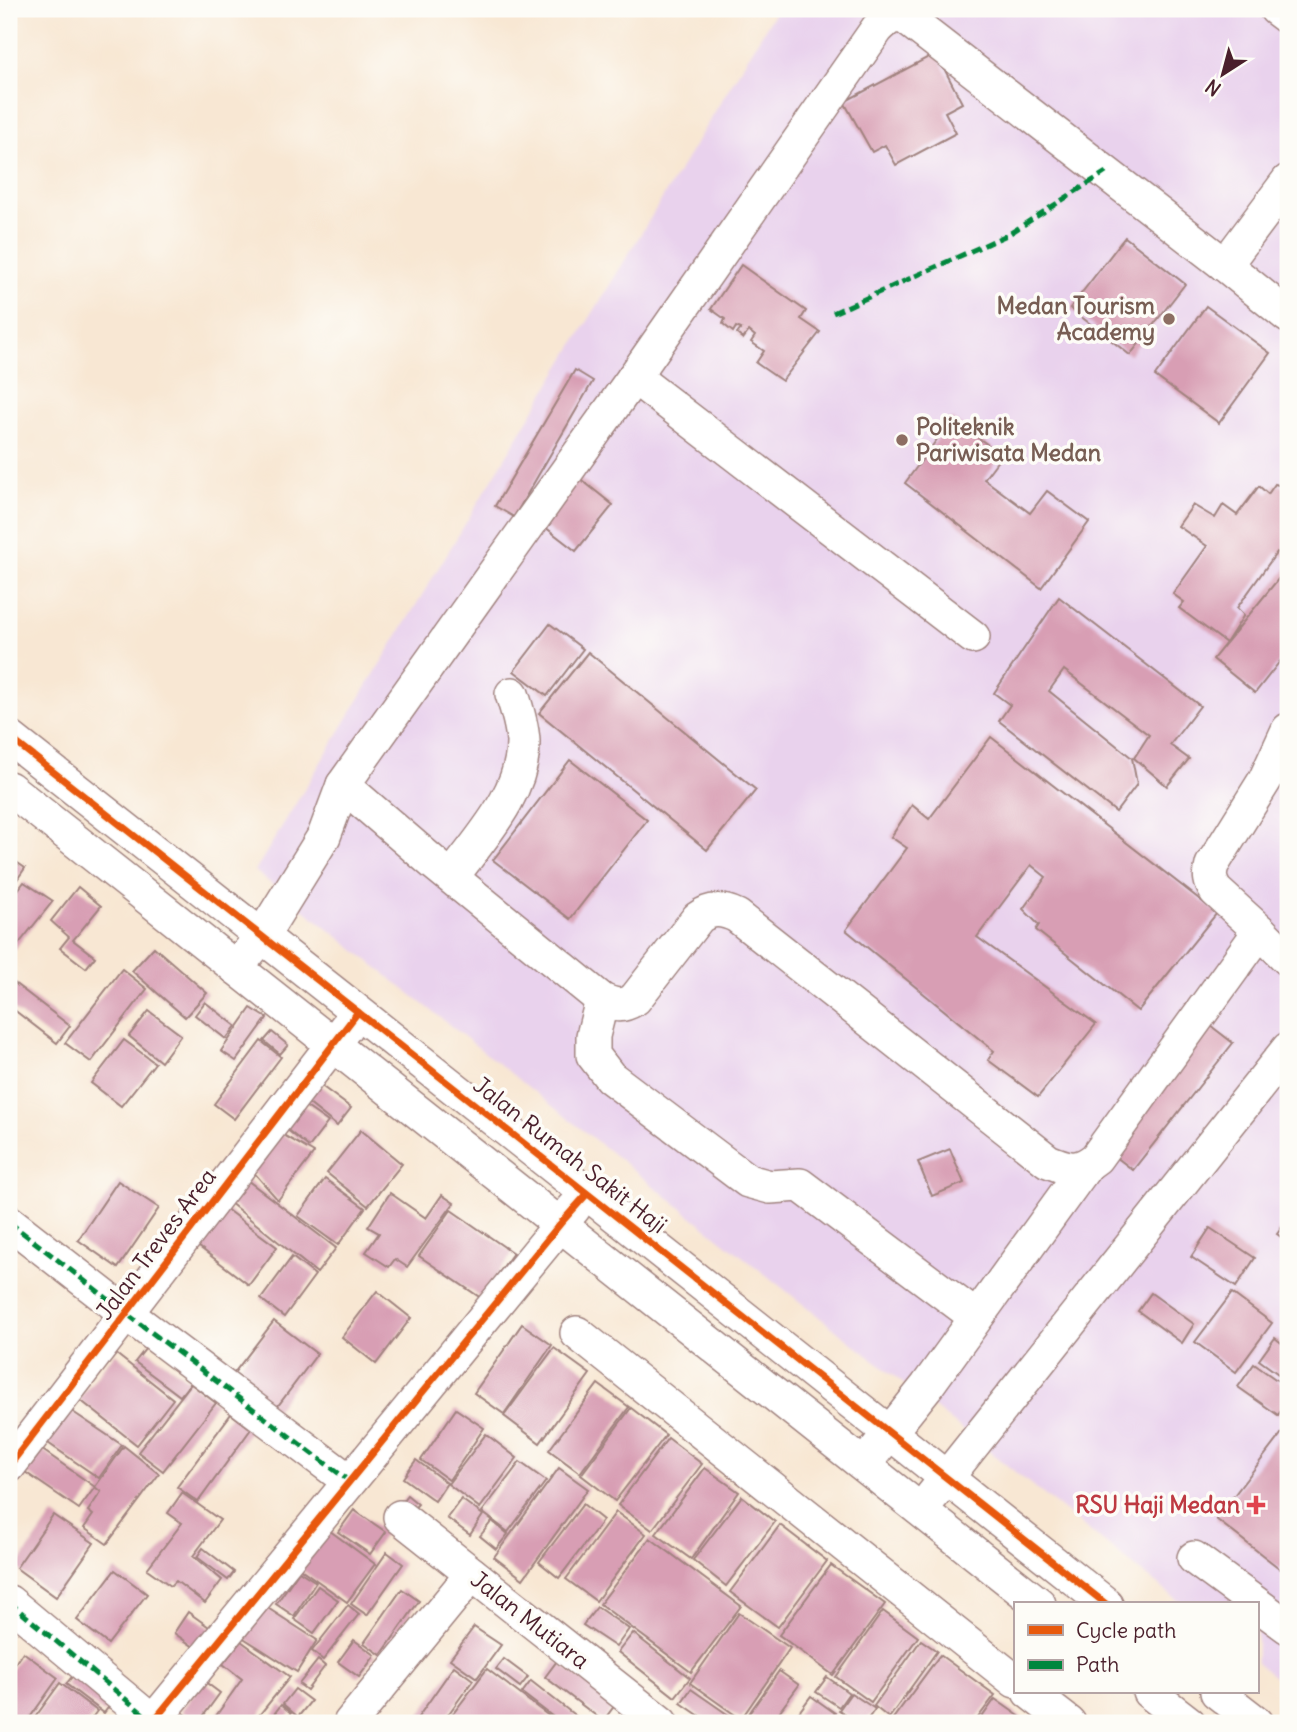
<svg xmlns="http://www.w3.org/2000/svg" width="1297" height="1732" viewBox="0 0 1297 1732" font-family="Delius,sans-serif">
	<style>
		.built { fill: #e9d2ed }
		.building { fill: #d89eb4 }
		.lines { fill: none; stroke-linecap: round; stroke-linejoin: round }
		.minor-casing { stroke: #a1837f; stroke-width: 36 }
		.minor { stroke: #fff; stroke-width: 33 }
		.quiet { stroke: #00873e; stroke-width: 5; stroke-dasharray: 10 5; stroke-linecap: butt }
		.cycleway-casing { stroke: #fdfcf7; stroke-width: 11 }
		.cycleway { stroke: #e8590c; stroke-width: 7 }
		.education-dot { fill: #8d6e63; stroke: #fdfcf7; stroke-width: 2.5 }
		.health-dot { fill: #e0444e; stroke: #fdfcf7; stroke-width: 2.5 }
		.labels { text-anchor: middle; stroke-width: 7; stroke-linejoin: round; paint-order: stroke }
		.education-label { font-size: 23px; font-weight: bold; fill: #785e54; stroke: #fdfcf7; text-anchor: end }
		.street-label { font-size: 23px; fill: #4a1f2b; stroke: #fdfcf7 }
		.health-label { font-size: 23px; font-weight: bold; fill: #be3a42; stroke: #fdfcf7; text-anchor: end }
	</style>
	<rect width="100%" height="100%" fill="#fdfcf7"/>
	<filter id="ink" filterUnits="userSpaceOnUse"><feTurbulence type="fractalNoise" baseFrequency=".0143" numOctaves="2"/><feDisplacementMap in="SourceGraphic" scale="14" xChannelSelector="R" yChannelSelector="G"/><feConvolveMatrix kernelMatrix="1 2 1 2 8 2 1 2 1" color-interpolation-filters="sRGB"/></filter>
	<filter id="wash" filterUnits="userSpaceOnUse"><feTurbulence type="fractalNoise" baseFrequency=".00686" numOctaves="4" result="noise"/><feDisplacementMap in="SourceGraphic" scale="28" xChannelSelector="R" yChannelSelector="G"/><feGaussianBlur stdDeviation="1.57" result="paint"/><feColorMatrix in="noise" values="0 0 0 0 0 0 0 0 0 0 0 0 0 0 0 0 0 1.4 0 .05"/><feComposite in="paint" operator="in"/></filter>
	<g filter="url(#wash)">
		<rect width="100%" height="100%" fill="#f8e7d3"/>
		<!-- built -->
		<path class="built" d="M777,9H1288V1688L1257,1663V1604H1182L255,871Z"/>
		<g id="blocks">
			<!-- building -->
			<g class="building">
				<path d="M936,53L962,103L945,112L956,133L896,165L885,145L872,152L844,102Z"/>
				<path d="M1125,237L1185,284L1130,355L1070,308Z"/>
				<path d="M741,265L806,311L801,319L820,332L782,381L756,363L764,351L751,342L755,336L749,331L743,339L737,334L741,329L736,327L733,332L723,324L725,319L711,309Z"/>
				<path d="M1206,306L1270,353L1219,423L1155,376Z"/>
				<path d="M575,370L593,381L514,517L495,506Z"/>
				<path d="M952,419L1002,455L984,479L1030,513L1047,491L1089,522L1041,588L905,483Z"/>
				<path d="M573,473L613,505L576,551L536,520Z"/>
				<path d="M1288,483V559L1277,552L1237,608L1244,615L1226,643L1288,567V651L1255,693L1213,659L1226,643L1179,608L1184,602L1173,594L1207,546L1178,526L1193,505L1215,518L1223,505L1237,515L1259,486L1268,494L1275,484L1285,487Z"/>
				<path d="M1059,597L1200,706L1170,745L1189,759L1167,786L1134,758L1149,735L1064,670L1049,691L1132,758L1137,784L1116,812L999,721L1010,705L994,693Z"/>
				<path d="M550,624L583,649L547,696L514,671Z"/>
				<path d="M588,652L756,790L707,850L539,713Z"/>
				<path d="M991,737L1217,913L1138,1011L1036,930L1039,925L1023,909L1046,877L1031,865L977,937L1096,1024L1038,1097L988,1060L994,1051L846,930L907,848L891,837L912,805L929,819Z"/>
				<path d="M570,760L647,820L570,919L493,860Z"/>
				<path d="M9,857L25,868L14,884L9,880Z"/>
				<path d="M24,882L53,901L9,956V902Z"/>
				<path d="M78,887L101,906L73,940L95,957L86,968L60,948L69,937L51,921Z"/>
				<path d="M154,947L207,993L185,1017L132,971Z"/>
				<path d="M122,969L147,989L91,1062L65,1043Z"/>
				<path d="M9,979L70,1026L57,1043L9,1006Z"/>
				<path d="M205,1002L236,1026L226,1039L195,1015Z"/>
				<path d="M251,1008L267,1018L236,1061L221,1051Z"/>
				<path d="M149,1011L181,1035L161,1062L129,1036Z"/>
				<path d="M1211,1026L1233,1043L1133,1170L1111,1153Z"/>
				<path d="M272,1032L288,1045L280,1054L264,1041Z"/>
				<path d="M124,1040L155,1063L121,1106L91,1083Z"/>
				<path d="M261,1041L281,1057L234,1119L214,1104Z"/>
				<path d="M312,1079L351,1108L337,1126L298,1095Z"/>
				<path d="M298,1101L328,1122L309,1147L280,1124Z"/>
				<path d="M275,1130L314,1153L278,1200L249,1167Z"/>
				<path d="M361,1130L402,1164L368,1206L327,1173Z"/>
				<path d="M950,1149L964,1183L932,1196L918,1162Z"/>
				<path d="M239,1174L336,1248L317,1273L224,1198Z"/>
				<path d="M325,1179L365,1208L338,1245L298,1216Z"/>
				<path d="M118,1181L159,1208L118,1268L78,1240Z"/>
				<path d="M390,1193L426,1218L442,1195L454,1203L407,1267L395,1259L389,1267L366,1252L379,1233L368,1227Z"/>
				<path d="M222,1206L277,1247L249,1285L194,1243Z"/>
				<path d="M451,1210L513,1253L481,1298L419,1256Z"/>
				<path d="M1288,1219V1242L1277,1234Z"/>
				<path d="M1210,1228L1255,1258L1236,1287L1191,1257Z"/>
				<path d="M292,1257L315,1275L284,1317L261,1299Z"/>
				<path d="M377,1291L411,1318L376,1364L342,1337Z"/>
				<path d="M1151,1293L1194,1324L1182,1343L1138,1311Z"/>
				<path d="M1232,1293L1272,1323L1236,1372L1195,1342Z"/>
				<path d="M274,1321L317,1354L268,1419L224,1386Z"/>
				<path d="M522,1324L552,1345L504,1414L474,1393Z"/>
				<path d="M1275,1338L1288,1348V1381L1259,1360Z"/>
				<path d="M146,1348L191,1382L180,1396L135,1362Z"/>
				<path d="M554,1348L590,1374L540,1443L504,1416Z"/>
				<path d="M115,1353L173,1399L137,1445L79,1399Z"/>
				<path d="M1254,1364L1288,1388V1401L1278,1415L1238,1387Z"/>
				<path d="M191,1384L216,1403L163,1471L138,1452Z"/>
				<path d="M598,1384L629,1407L580,1473L549,1450Z"/>
				<path d="M67,1408L122,1445L99,1478L45,1441Z"/>
				<path d="M631,1408L666,1435L615,1501L581,1475Z"/>
				<path d="M456,1409L484,1428L449,1480L421,1460Z"/>
				<path d="M231,1414L251,1429L198,1502L177,1487Z"/>
				<path d="M1288,1425V1575L1216,1519Z"/>
				<path d="M486,1434L517,1458L480,1508L448,1484Z"/>
				<path d="M668,1438L702,1464L652,1530L618,1505Z"/>
				<path d="M124,1446L159,1474L107,1544L84,1528L93,1515L88,1511L101,1492L95,1487Z"/>
				<path d="M41,1449L95,1487L79,1509L25,1472Z"/>
				<path d="M416,1460L447,1483L435,1501L403,1478Z"/>
				<path d="M520,1462L546,1481L508,1532L482,1512Z"/>
				<path d="M559,1468L588,1489L523,1579L494,1557Z"/>
				<path d="M705,1468L739,1492L691,1559L656,1534Z"/>
				<path d="M182,1493L220,1520L193,1556L222,1580L205,1603L176,1581L171,1586L147,1569L182,1523L168,1513Z"/>
				<path d="M407,1495L418,1504L411,1512L400,1504Z"/>
				<path d="M742,1496L775,1522L726,1586L693,1560Z"/>
				<path d="M461,1499L483,1515L470,1535L447,1518Z"/>
				<path d="M583,1504L603,1520L559,1578L539,1562Z"/>
				<path d="M354,1510L386,1532L370,1554L338,1532Z"/>
				<path d="M616,1512L646,1534L596,1601L566,1579Z"/>
				<path d="M53,1515L94,1543L56,1597L16,1568Z"/>
				<path d="M492,1521L508,1534L496,1549L480,1536Z"/>
				<path d="M780,1525L827,1561L778,1627L730,1592Z"/>
				<path d="M326,1528L375,1564L347,1602L298,1567Z"/>
				<path d="M650,1538L741,1606L691,1672L600,1604Z"/>
				<path d="M203,1548L234,1572L228,1580L197,1557Z"/>
				<path d="M387,1552L403,1564L367,1615L351,1604Z"/>
				<path d="M831,1565L885,1604L833,1675L779,1635Z"/>
				<path d="M115,1570L147,1594L108,1644L77,1620Z"/>
				<path d="M299,1571L316,1582L294,1616L276,1604Z"/>
				<path d="M318,1586L338,1600L314,1633L294,1619Z"/>
				<path d="M402,1589L419,1601L381,1655L364,1643Z"/>
				<path d="M263,1605L317,1640L297,1672L242,1637Z"/>
				<path d="M348,1605L359,1614L323,1660L312,1651Z"/>
				<path d="M597,1607L629,1629L616,1647L583,1625Z"/>
				<path d="M883,1611L918,1637L871,1702L836,1677Z"/>
				<path d="M188,1612L216,1632L201,1652L174,1633Z"/>
				<path d="M739,1613L790,1648L741,1719L690,1683Z"/>
				<path d="M474,1627L501,1645L477,1678L450,1659Z"/>
				<path d="M633,1633L690,1678L675,1697L618,1652Z"/>
				<path d="M354,1640L375,1655L359,1677L338,1662Z"/>
				<path d="M921,1640L937,1651L889,1718L874,1706Z"/>
				<path d="M241,1641L290,1677L253,1723H211L242,1679L223,1664Z"/>
				<path d="M23,1652L58,1678L26,1723H9V1672Z"/>
				<path d="M940,1655L995,1695L974,1723H897L892,1720Z"/>
				<path d="M504,1659L528,1677L520,1687L496,1669Z"/>
				<path d="M318,1660L325,1666L307,1690L299,1684Z"/>
				<path d="M557,1661L615,1705L603,1721L545,1677Z"/>
				<path d="M454,1666L473,1680L442,1723H414Z"/>
				<path d="M487,1669L558,1723H446Z"/>
				<path d="M779,1671L799,1685L771,1723H759L748,1715Z"/>
				<path d="M76,1672L113,1701L104,1713L66,1684Z"/>
				<path d="M827,1677L849,1693L839,1707L816,1692Z"/>
				<path d="M204,1681L220,1693L198,1723L181,1711Z"/>
				<path d="M531,1681L582,1721L581,1723H561L522,1693Z"/>
				<path d="M60,1683L97,1711L88,1723H31Z"/>
				<path d="M295,1689L311,1701L298,1717L283,1704Z"/>
				<path d="M691,1689L740,1723H710L681,1703Z"/>
				<path d="M851,1693L875,1709L865,1723H858L839,1710Z"/>
				<path d="M811,1696L835,1713L833,1716L843,1723H791Z"/>
				<path d="M995,1699L1029,1723H978Z"/>
				<path d="M281,1705L291,1713L283,1723H267Z"/>
				<path d="M178,1715L189,1723H172Z"/>
			</g>
		</g>
	</g>
	<g filter="url(#ink)">
		<use href="#blocks" fill-opacity="0" stroke="#a1837f" stroke-width="2"/>
		<g class="lines">
			<!-- minor casing -->
			<g class="minor-casing">
				<g id="minor">
					<path d="M1276,9L1288,18"/>
					<path d="M1225,265L1288,181"/>
					<path d="M634,377L973,637"/>
					<path d="M1288,730L1265,780L1212,865C1209,876 1210,882 1216,891L1260,931L1288,959"/>
					<path d="M9,737L358,1012L1106,1604"/>
					<path d="M343,785L436,865L602,1000C616,1006 622,1007 635,999L698,918C711,908 722,909 737,916L1048,1161C1068,1169 1078,1173 1096,1158L1260,931"/>
					<path d="M9,788L1039,1604"/>
					<path d="M452,877C481,837 524,793 523,741C522,725 517,709 512,694"/>
					<path d="M236,968L262,936L324,836L343,785L634,377L877,29C887,19 893,13 907,19L1225,265L1288,316"/>
					<path d="M602,1000L593,1036V1055L610,1077L748,1181L770,1187L800,1185L976,1317"/>
					<path d="M9,1222L127,1314L349,1481"/>
					<path d="M577,1333L1015,1681"/>
					<path d="M875,1451L927,1386L1086,1166"/>
					<path d="M9,1466L346,1027"/>
					<path d="M932,1496L1288,1049"/>
					<path d="M400,1517L661,1723"/>
					<path d="M1194,1558L1288,1627"/>
					<path d="M9,1602L153,1722"/>
					<path d="M1029,1692L1069,1723"/>
					<path d="M1149,1692L1189,1723"/>
					<path d="M1217,1692L1257,1723"/>
					<path d="M152,1723L574,1208"/>
					<path d="M350,1723L472,1574"/>
				</g>
			</g>
			<!-- minor -->
			<use href="#minor" class="minor"/>
			<!-- quiet -->
			<g class="quiet">
				<path d="M833,313L1009,234L1106,172"/>
				<path d="M9,1222L127,1314L349,1481"/>
				<path d="M9,1602L153,1722"/>
			</g>
			<!-- cycleway casing -->
			<g class="cycleway-casing">
				<g id="cycleway">
					<path d="M9,737L358,1012L1106,1604"/>
					<path d="M9,1466L358,1012"/>
					<path d="M152,1723L560,1224L587,1194"/>
				</g>
			</g>
			<!-- cycleway -->
			<use href="#cycleway" class="cycleway"/>
		</g>
	</g>
	<!-- markers -->
	<g class="education-dot">
		<circle cx="1169" cy="319" r="7"/>
		<circle cx="902" cy="440" r="7"/>
	</g>
	<path class="health-dot" d="M1252.5 1494.5h7v7h7v7h-7v7h-7v-7h-7v-7h7z"/>
	<g class="labels">
		<!-- education labels -->
		<g class="education-label">
			<text x="1155" y="314">Medan Tourism<tspan x="1155" dy="26">Academy</tspan></text>
			<text x="916" y="435" text-anchor="start">Politeknik<tspan x="916" dy="26">Pariwisata Medan</tspan></text>
		</g>
		<!-- street labels -->
		<g class="street-label">
			<text transform="translate(570 1155) rotate(38)" y="8">Jalan Rumah Sakit Haji</text>
			<text transform="translate(156 1244) rotate(-53)" y="8">Jalan Treves Area</text>
			<text transform="translate(530 1620) rotate(38)" y="8">Jalan Mutiara</text>
		</g>
		<!-- health labels -->
		<g class="health-label">
			<text x="1240" y="1513">RSU Haji Medan</text>
		</g>
	</g>
	<!-- margin -->
	<rect width="1297" height="1732" fill="none" stroke="#fdfcf7" stroke-width="35"/>
	<!-- legend -->
	<rect x="1014" y="1602" width="245" height="91" fill="#fdfcf7" stroke="#b5a4a5" stroke-width="2"/>
	<rect x="1028" y="1625" width="35" height="10" fill="#e8590c" stroke="#b5a4a5" stroke-width="2"/>
	<text x="1076" y="1638" font-size="21" fill="#4a1f2b">Cycle path</text>
	<rect x="1028" y="1660" width="35" height="10" fill="#00873e" stroke="#b5a4a5" stroke-width="2"/>
	<text x="1076" y="1672" font-size="21" fill="#4a1f2b">Path</text>
	<!-- north arrow -->
	<g transform="translate(1223 74) rotate(216)" stroke="#fdfcf7" stroke-width="5" paint-order="stroke">
	<path d="M0-5L12 26L0 18L-12 26Z" fill="#4a1f2b"/>
	<text y="-10" font-size="19" font-weight="bold" text-anchor="middle" fill="#4a1f2b">N</text>
	</g>
</svg>
